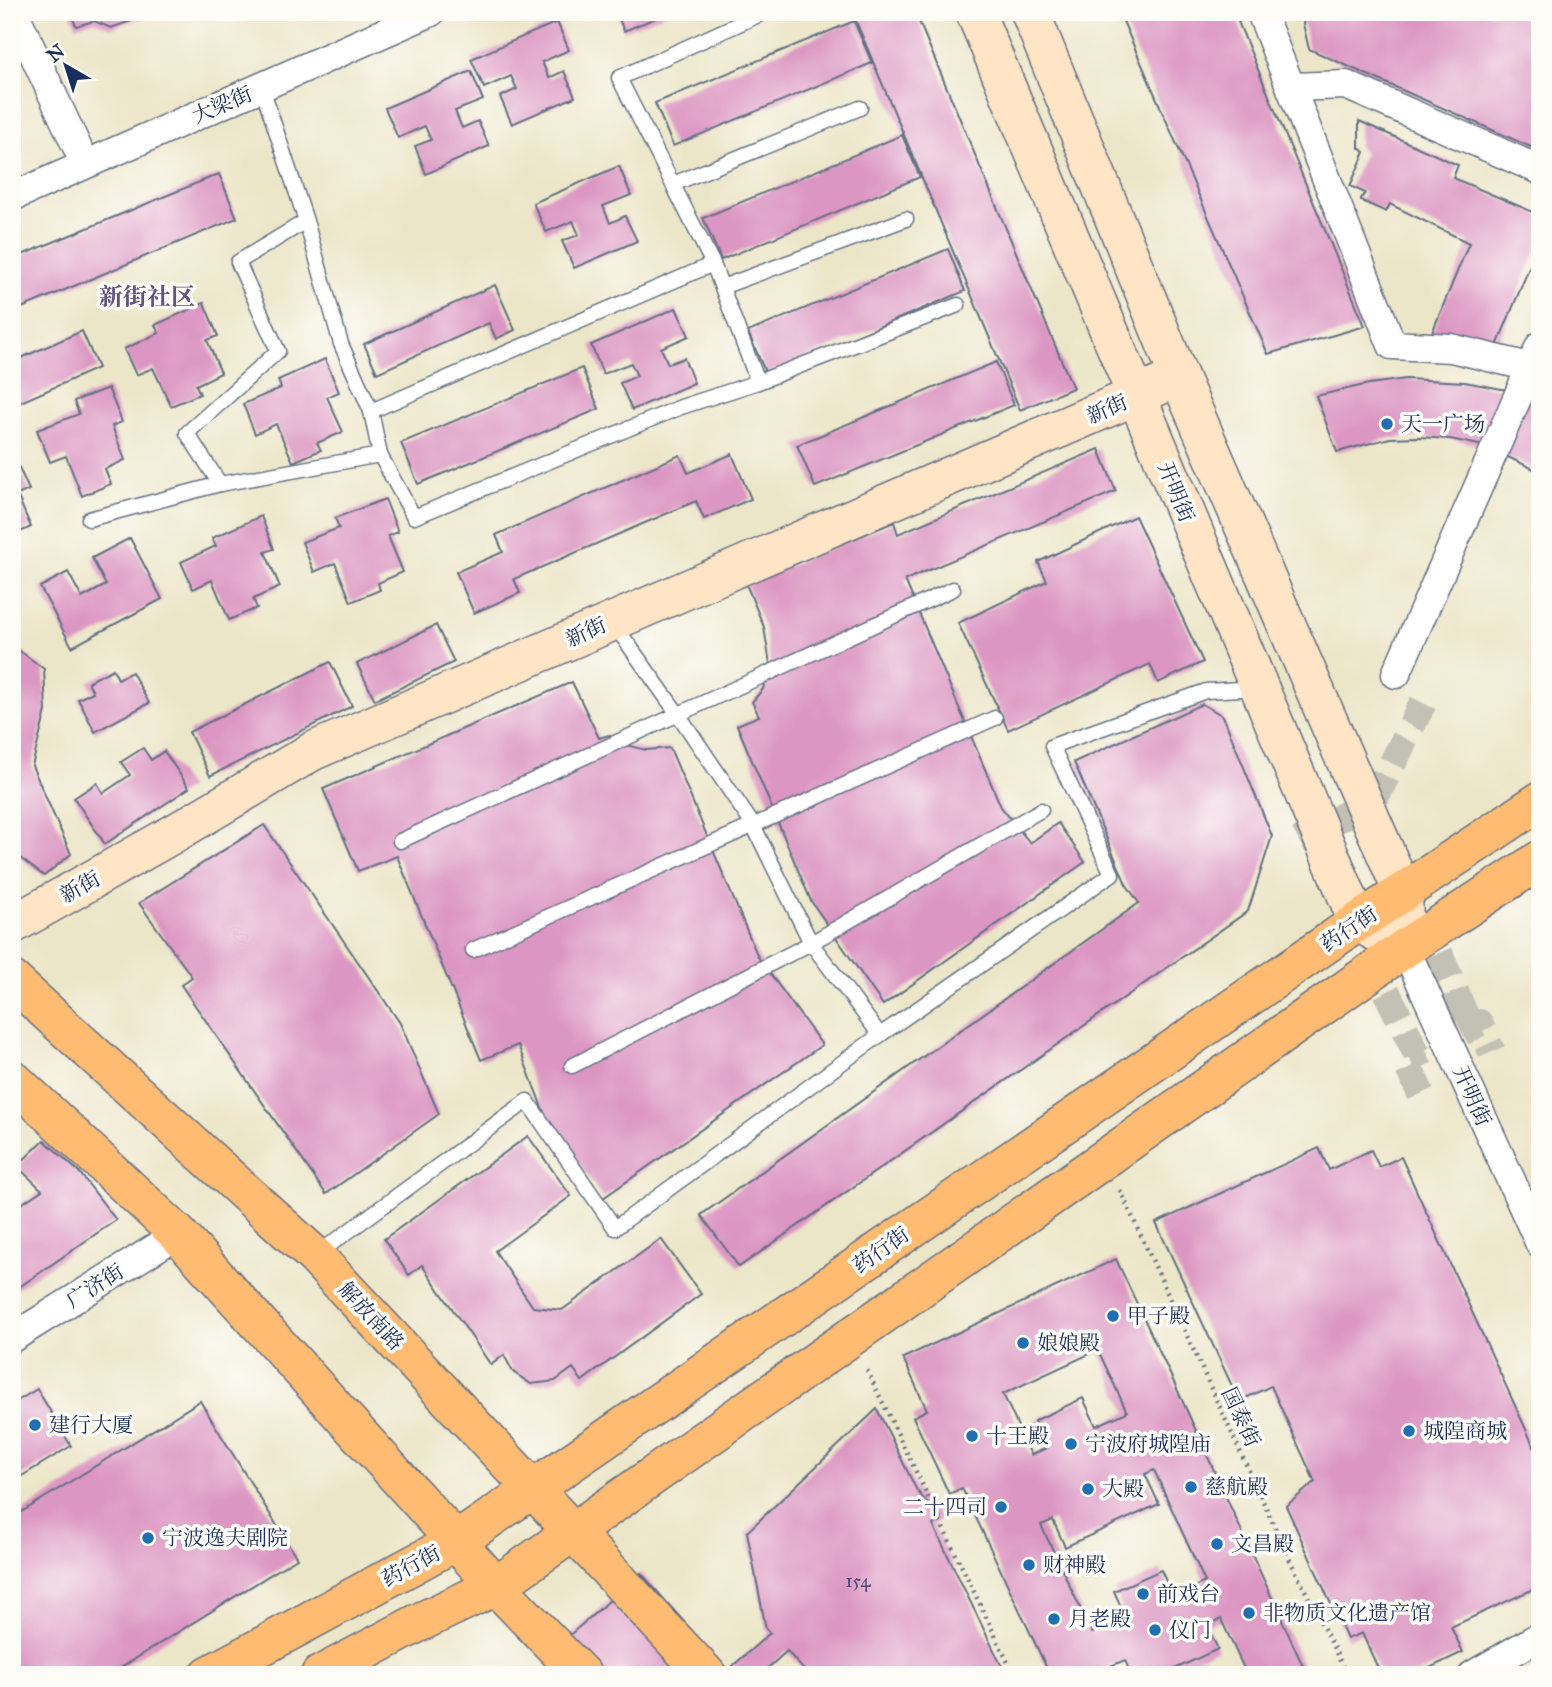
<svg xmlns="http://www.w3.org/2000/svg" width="1552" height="1687" viewBox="0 0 1552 1687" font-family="'IM FELL Great Primer','Noto Serif SC',serif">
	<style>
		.building { fill: #dc96c3; fill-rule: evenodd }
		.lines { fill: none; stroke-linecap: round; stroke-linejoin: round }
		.street-tunnel { stroke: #c2c1b4; stroke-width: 28; stroke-dasharray: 28 14; stroke-linecap: butt }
		.lane-casing { stroke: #646f83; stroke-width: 17 }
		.street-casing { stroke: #646f83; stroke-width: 31 }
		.secondary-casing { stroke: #646f83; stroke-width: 41 }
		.primary-casing { stroke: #646f83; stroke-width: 41 }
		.path { stroke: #646f83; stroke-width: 4.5; stroke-dasharray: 2 5; stroke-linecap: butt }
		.lane { stroke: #fff; stroke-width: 14 }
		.street { stroke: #fff; stroke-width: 28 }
		.secondary { stroke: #ffe4c6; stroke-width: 38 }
		.primary { stroke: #ffbb71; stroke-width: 38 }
		.poi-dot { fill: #1f6fb2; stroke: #fdfcf7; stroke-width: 2.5 }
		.labels { text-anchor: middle; stroke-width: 7; stroke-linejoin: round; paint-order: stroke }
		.number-label { font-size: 18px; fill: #4b4977 }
		.street-label { font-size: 21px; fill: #1b2f5e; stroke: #fdfcf7 }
		.poi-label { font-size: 21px; fill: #1b2f5e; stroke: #fdfcf7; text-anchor: start }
		.quarter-label { font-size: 24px; font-weight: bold; fill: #5f5381; stroke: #fdfcf7 }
	</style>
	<rect width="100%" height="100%" fill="#fdfcf7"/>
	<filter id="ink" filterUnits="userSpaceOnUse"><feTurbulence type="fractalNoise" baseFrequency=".0143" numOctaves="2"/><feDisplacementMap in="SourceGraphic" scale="14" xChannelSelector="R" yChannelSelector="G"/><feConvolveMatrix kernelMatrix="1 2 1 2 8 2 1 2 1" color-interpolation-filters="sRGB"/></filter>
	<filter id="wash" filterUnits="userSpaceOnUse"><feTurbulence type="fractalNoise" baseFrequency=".00686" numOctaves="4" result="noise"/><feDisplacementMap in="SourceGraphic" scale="28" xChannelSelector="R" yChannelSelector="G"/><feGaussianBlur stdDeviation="1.57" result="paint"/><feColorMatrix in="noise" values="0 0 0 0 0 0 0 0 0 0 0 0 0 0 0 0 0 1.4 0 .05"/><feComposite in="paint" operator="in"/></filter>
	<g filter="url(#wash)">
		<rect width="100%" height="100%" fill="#ece6c9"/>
		<g id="blocks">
			<!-- building -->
			<g class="building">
				<path d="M70,12H154V13L111,28L94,21L76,26Z"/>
				<path d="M616,12H670L624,31Z"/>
				<path d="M852,12H915L1073,388L1020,410Z"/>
				<path d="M1119,12H1234L1365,326L1268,354Z"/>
				<path d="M1305,12H1540V151L1309,49L1303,24Z"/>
				<path d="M854,21L872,63L673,146L655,103Z"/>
				<path d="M557,22L569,50L542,62L549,78L564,71L575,97L512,124L500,97L517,89L511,76L484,88L471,59Z"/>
				<path d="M471,71L483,100L455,111L462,128L478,121L489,146L426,174L415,146L431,140L425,126L398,138L385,108Z"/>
				<path d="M1359,121L1458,165L1453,178L1540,215V241L1497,346L1431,335L1469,243L1390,204L1386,212L1360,200L1365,193L1350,186L1365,152L1359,148Z"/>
				<path d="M902,135L920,177L721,260L703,218Z"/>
				<path d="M619,166L631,195L603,206L610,223L625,216L637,241L574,268L562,241L579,235L573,221L546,232L533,203Z"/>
				<path d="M219,174L237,218L12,312V259Z"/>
				<path d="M948,249L965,291L766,374L748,332Z"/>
				<path d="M495,285L515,330L496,339L489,323L377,373L364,344Z"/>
				<path d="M204,303L218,336L207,340L221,373L196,385L200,394L171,406L153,368L136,375L124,349L159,333L155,325Z"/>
				<path d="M676,308L689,336L661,348L668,364L684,358L694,383L632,410L620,383L637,376L631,363L603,374L591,345Z"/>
				<path d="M82,331L98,368L21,402L12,381V362Z"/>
				<path d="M325,359L339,392L327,397L343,432L317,443L321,450L293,462L276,424L255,434L243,404L281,388L278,380Z"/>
				<path d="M996,362L1014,405L815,487L797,445Z"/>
				<path d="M582,368L599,409L418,484L401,443Z"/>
				<path d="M1406,379L1465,382L1507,390L1540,403V472L1484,446L1450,439L1419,437L1390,438L1337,452L1316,396L1369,384Z"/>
				<path d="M108,388L122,422L112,426L125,460L105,469L111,484L82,496L66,456L50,462L37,430L79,414L74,401Z"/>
				<path d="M1099,449L1116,491L905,580L1001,807L1030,843L1058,823L1085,862L883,1005L811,901L737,725L759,716L752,702L763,689L770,664L764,627L746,584L894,522L898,534Z"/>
				<path d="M12,452L29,490L17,495L31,527L12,536Z"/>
				<path d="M732,454L751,499L704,519L696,501L514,579L520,593L474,613L456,572L503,552L496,535L680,455L688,473Z"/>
				<path d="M385,499L398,532L388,536L403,572L378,583L380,590L351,602L335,563L314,572L302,542L339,528L335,518Z"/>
				<path d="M261,516L274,549L265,552L280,587L253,599L257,608L229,620L212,580L193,589L181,562L216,546L212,538Z"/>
				<path d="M1135,516L1203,662L1158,683L1150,664L1008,730L958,623L1047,581L1038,562Z"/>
				<path d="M130,538L162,599L72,647L40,587L68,572L82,598L106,585L92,558Z"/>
				<path d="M436,625L454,662L375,700L357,664Z"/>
				<path d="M12,645L44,669L46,711L32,766L71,854L44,876L12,852Z"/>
				<path d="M330,662L352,706L210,776L189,732Z"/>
				<path d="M113,669L118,679L132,672L149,703L95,732L78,699L93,692L88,682Z"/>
				<path d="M572,682L599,738L609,735L622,744L646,750L670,748L758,957L822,1045L603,1198L545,1115L518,1045L481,1060L397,856L358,871L323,789Z"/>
				<path d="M1202,704L1223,716L1272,836L1248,911L739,1267L701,1215L1139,903L1126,884L1074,762Z"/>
				<path d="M143,748L151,760L164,751L189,788L105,844L74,798L97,783L103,793L130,775L121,762Z"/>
				<path d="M264,825L400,1023L439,1114L326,1194L181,985L192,977L139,903Z"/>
				<path d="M528,1136L571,1196L495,1251L533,1307L562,1310L661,1239L701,1294L582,1381L573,1368L555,1381L531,1384L513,1372L504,1355L491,1365L422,1265L409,1275L384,1239Z"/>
				<path d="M44,1140L79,1172L116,1220L12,1292V1210L42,1190L17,1166Z"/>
				<path d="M1319,1148L1329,1170L1371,1150L1379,1167L1401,1157L1540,1460V1586L1451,1627L1463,1652L1415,1675H1381L1362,1633L1347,1639L1286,1506L1315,1482L1271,1386L1239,1401L1156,1223Z"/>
				<path d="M1116,1259L1177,1389L1307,1675H1247L1221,1619L1207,1626L1218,1649L1162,1675H1131L1125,1660L1108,1667L1112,1675H1050L962,1488L949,1494L913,1417L927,1410L903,1358ZM1098,1350L1127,1412L1096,1426L1083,1398L1034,1421L1047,1448L1031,1455L1003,1394ZM1154,1470L1205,1582L1173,1597L1161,1570L1114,1591L1126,1618L1092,1633L1041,1525L1053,1520L1065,1547L1159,1504L1145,1474Z"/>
				<path d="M37,1389L71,1446L12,1482V1404Z"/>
				<path d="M200,1401L297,1558L109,1675H12V1518Z"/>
				<path d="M877,1409L917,1491L941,1518L933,1525L1006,1675H808L787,1651L760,1675H567L548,1654L641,1573L727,1671L770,1633L766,1629L747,1532Z"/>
			</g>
		</g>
	</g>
	<g filter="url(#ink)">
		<use href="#blocks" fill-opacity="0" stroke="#646f83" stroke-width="2"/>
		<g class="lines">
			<!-- street-tunnel -->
			<g class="street-tunnel">
				<path d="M1299,841L1375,798L1423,703"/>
				<path d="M1423,914L1470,1028"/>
				<path d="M1368,954L1417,1054"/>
				<path d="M1462,1032L1479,1023L1492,1052"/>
				<path d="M1421,1094L1405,1060L1426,1050"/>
			</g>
			<!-- lane casing -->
			<g class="lane-casing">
				<g id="lane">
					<path d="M262,88L306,221L341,344L371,411L380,455L220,484L187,433L278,351L238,262L306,221"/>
					<path d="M673,184L860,108"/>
					<path d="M722,287L906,219"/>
					<path d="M758,382L713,264L619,78L765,12"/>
					<path d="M371,411L713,264"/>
					<path d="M380,455L414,517L681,407L758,382L958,305"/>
					<path d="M89,519L220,484"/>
					<path d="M613,623L678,714L753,825L811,943L880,1035"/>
					<path d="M400,841L953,589"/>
					<path d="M473,950L995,718"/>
					<path d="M572,1066L811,943L1041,810"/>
					<path d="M316,1255L527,1101L615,1228L880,1035L1112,874L1052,746L1206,691L1257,688"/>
				</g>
			</g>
			<!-- street casing -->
			<g class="street-casing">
				<g id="street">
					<path d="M14,12L85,164"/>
					<path d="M1261,12L1392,345L1451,348L1530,367L1540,373"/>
					<path d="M1291,87L1346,85L1540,170"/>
					<path d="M12,197L431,12"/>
					<path d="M1396,674L1540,346"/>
					<path d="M1405,948L1540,1244"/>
					<path d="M12,1338L178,1234"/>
					<path d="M1473,1675L1540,1636"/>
				</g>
			</g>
			<!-- secondary casing -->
			<g class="secondary-casing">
				<g id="secondary">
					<path d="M975,12L1358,922L1405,948"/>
					<path d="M1030,12L1179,377L1403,893L1405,948"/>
					<path d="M12,925L175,833L313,751L1179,377"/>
				</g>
			</g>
			<!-- primary casing -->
			<g class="primary-casing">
				<g id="primary">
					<path d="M12,980L315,1256L707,1675"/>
					<path d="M12,1079L178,1234L496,1586L582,1675"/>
					<path d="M209,1675L457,1541L1358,922L1540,801"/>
					<path d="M320,1675L418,1623L496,1586L1405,948L1540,860"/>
				</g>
			</g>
			<!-- path -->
			<g class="path">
				<path d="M1120,1190L1289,1558L1347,1675"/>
				<path d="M867,1370L1014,1675"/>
			</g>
			<!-- lane -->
			<use href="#lane" class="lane"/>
			<!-- street -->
			<use href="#street" class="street"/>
			<!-- secondary -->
			<use href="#secondary" class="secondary"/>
			<!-- primary -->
			<use href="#primary" class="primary"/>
		</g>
	</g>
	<!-- markers -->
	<g class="poi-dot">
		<circle cx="1387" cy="424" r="7"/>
		<circle cx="1113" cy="1316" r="7"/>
		<circle cx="1023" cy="1343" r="7"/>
		<circle cx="35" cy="1425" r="7"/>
		<circle cx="1409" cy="1431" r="7"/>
		<circle cx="972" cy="1436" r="7"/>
		<circle cx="1071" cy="1444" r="7"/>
		<circle cx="1191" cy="1487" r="7"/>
		<circle cx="1088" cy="1489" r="7"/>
		<circle cx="1001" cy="1507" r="7"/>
		<circle cx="148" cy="1538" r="7"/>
		<circle cx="1217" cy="1544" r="7"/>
		<circle cx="1029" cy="1565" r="7"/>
		<circle cx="1143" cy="1594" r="7"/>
		<circle cx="1249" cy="1613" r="7"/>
		<circle cx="1054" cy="1619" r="7"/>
		<circle cx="1155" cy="1630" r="7"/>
	</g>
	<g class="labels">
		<!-- number labels -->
		<g class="number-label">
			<text x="858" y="1587">154</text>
		</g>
		<!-- street labels -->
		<g class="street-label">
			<text transform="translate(222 105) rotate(-23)" y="7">大梁街</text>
			<text transform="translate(1107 409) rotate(-23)" y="7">新街</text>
			<text transform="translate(1176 492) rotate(68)" y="7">开明街</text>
			<text transform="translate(586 632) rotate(-24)" y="7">新街</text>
			<text transform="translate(80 887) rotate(-29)" y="7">新街</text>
			<text transform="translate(1349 929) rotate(-34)" y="7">药行街</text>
			<text transform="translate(1472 1096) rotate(66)" y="7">开明街</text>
			<text transform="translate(881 1250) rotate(-35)" y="7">药行街</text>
			<text transform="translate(95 1286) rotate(-32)" y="7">广济街</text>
			<text transform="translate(371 1316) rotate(47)" y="7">解放南路</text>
			<text transform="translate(1241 1417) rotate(65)" y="7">国泰街</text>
			<text transform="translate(411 1566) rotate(-28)" y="7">药行街</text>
		</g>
		<!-- poi labels -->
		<g class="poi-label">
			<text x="1401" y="431">天一广场</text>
			<text x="1127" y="1323">甲子殿</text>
			<text x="1037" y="1350">娘娘殿</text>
			<text x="49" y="1432">建行大厦</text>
			<text x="1423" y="1438">城隍商城</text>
			<text x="986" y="1443">十王殿</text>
			<text x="1085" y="1451">宁波府城隍庙</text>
			<text x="1205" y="1494">慈航殿</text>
			<text x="1102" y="1496">大殿</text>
			<text x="987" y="1514" text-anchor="end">二十四司</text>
			<text x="162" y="1545">宁波逸夫剧院</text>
			<text x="1231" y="1551">文昌殿</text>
			<text x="1043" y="1572">财神殿</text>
			<text x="1157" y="1601">前戏台</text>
			<text x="1263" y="1620">非物质文化遗产馆</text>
			<text x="1068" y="1626">月老殿</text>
			<text x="1169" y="1637">仪门</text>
		</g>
		<!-- quarter labels -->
		<g class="quarter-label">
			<text x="147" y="305">新街社区</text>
		</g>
	</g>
	<!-- margin -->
	<rect width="1552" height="1687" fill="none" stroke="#fdfcf7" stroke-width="42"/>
	<!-- north arrow -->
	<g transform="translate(66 66) rotate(321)" stroke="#fdfcf7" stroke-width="5" paint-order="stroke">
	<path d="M0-5L12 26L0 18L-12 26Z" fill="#1b2f5e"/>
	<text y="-10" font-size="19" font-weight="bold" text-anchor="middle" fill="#1b2f5e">N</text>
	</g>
</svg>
